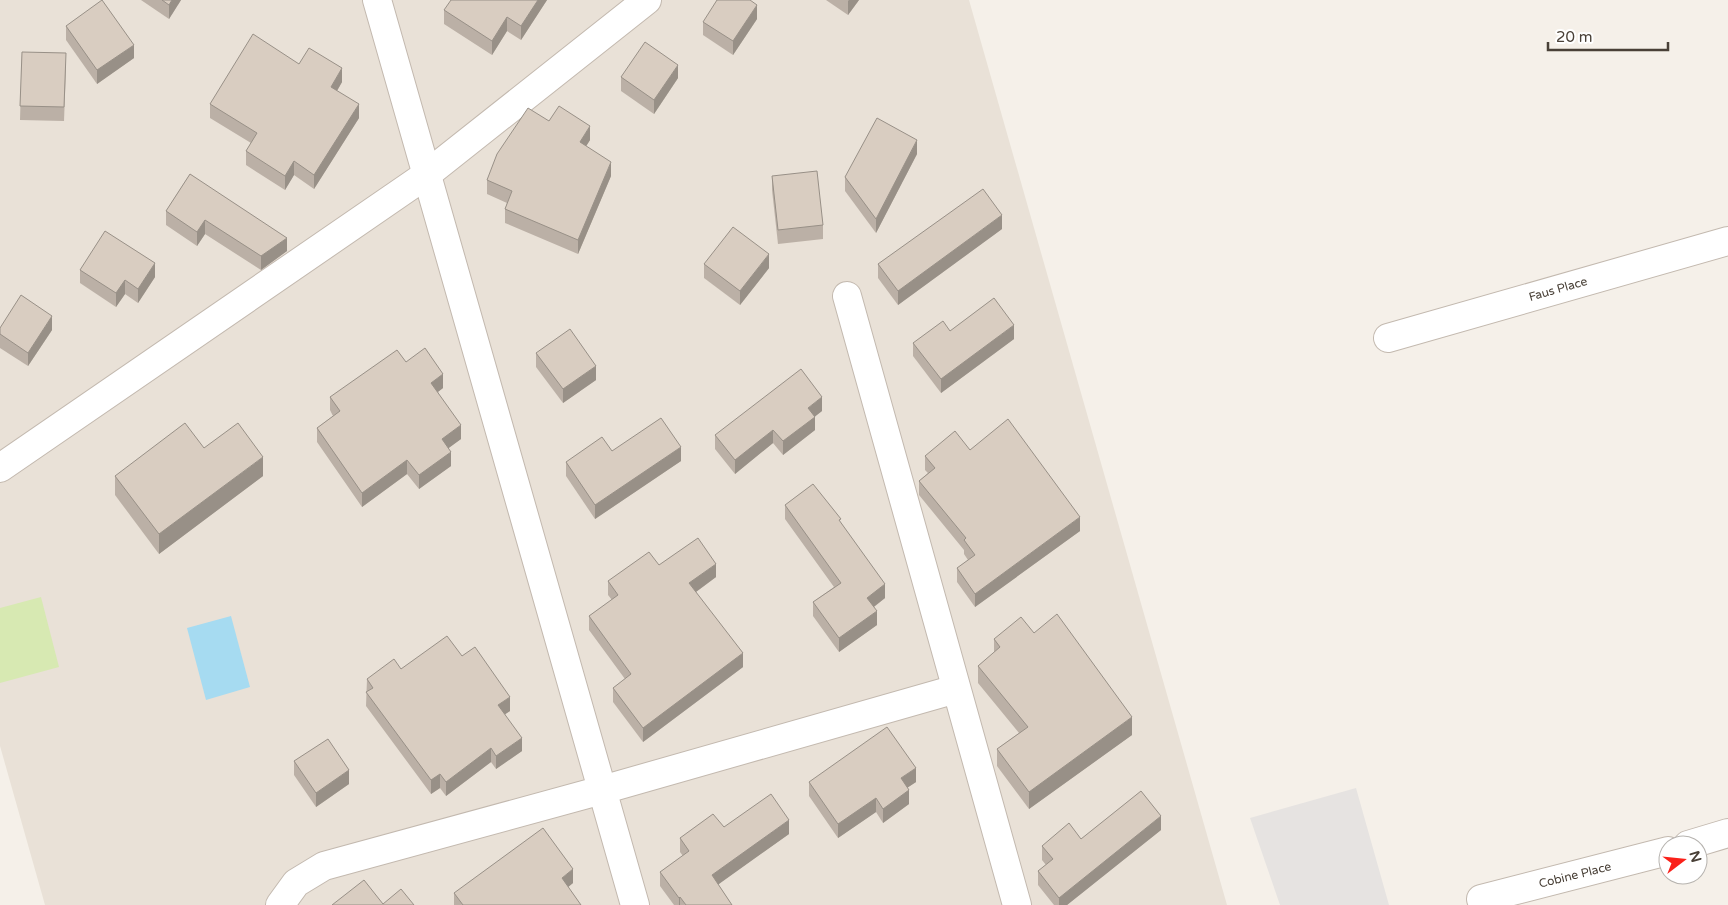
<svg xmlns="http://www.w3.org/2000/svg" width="1728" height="905" viewBox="0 0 1728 905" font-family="'Varela Round',sans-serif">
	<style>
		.residential { fill: #e9e1d7 }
		.green { fill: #d7e9b2 }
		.parking { fill: #e6e3e1 }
		.water { fill: #a6dbf1 }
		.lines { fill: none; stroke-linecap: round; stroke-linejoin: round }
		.street-casing { stroke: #c3b9af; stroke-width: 30 }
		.street { stroke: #fff; stroke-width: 28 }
		.wall { fill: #bbb0a6 }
		.shaded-wall { fill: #989087 }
		.building { fill: #d9cdc1; stroke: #989087 }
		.labels { text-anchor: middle; stroke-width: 4.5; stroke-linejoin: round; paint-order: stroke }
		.street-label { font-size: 12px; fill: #494037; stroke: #fff }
	</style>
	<rect width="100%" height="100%" fill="#f5f0e9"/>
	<!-- residential -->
	<path class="residential" d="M0,0H969L1227,905H45L0,746Z"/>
	<!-- green -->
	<path class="green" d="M41,597L59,667L0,683V608Z"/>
	<!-- parking -->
	<path class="parking" d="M1356,788L1389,905H1280L1250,818Z"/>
	<!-- water -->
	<path class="water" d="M231,616L250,687L206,700L187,628Z"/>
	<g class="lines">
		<!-- street casing -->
		<g class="street-casing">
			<g id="street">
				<path d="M377,0L635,905"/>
				<path d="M847,296L1017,905"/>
				<path d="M1388,338L1728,241"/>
				<path d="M0,468L426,175L647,0"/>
				<path d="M1688,845L1728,833"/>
				<path d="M1481,899L1668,851"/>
				<path d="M280,905L296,883L324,866L602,790L956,689"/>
			</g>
		</g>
		<!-- street -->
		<use href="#street" class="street"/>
	</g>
	<!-- wall -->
	<g class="wall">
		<path d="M141,0H181L169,19Z"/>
		<path d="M547,0L521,40L507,31L492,55L444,24V10Z"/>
		<path d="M826,0H859L848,15Z"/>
		<path d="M757,19L733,55L703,35V22Z"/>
		<path d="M66,26L134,58L97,84L66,40Z"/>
		<path d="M22,52L66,67L64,121L20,120Z"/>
		<path d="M299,64L342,82L337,91L359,118L314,189L294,175L285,190L246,165V151L251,143L210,118V104Z"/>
		<path d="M621,77L678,78L654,114L621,91Z"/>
		<path d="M549,121L590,140L586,146L611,176L578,254L505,223V209L507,203L487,194V180Z"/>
		<path d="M917,154L876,233L845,191V177Z"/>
		<path d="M190,174L287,251L261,270L205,234L197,246L166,225V211Z"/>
		<path d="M772,176L823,225V239L778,244L772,190Z"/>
		<path d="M1002,229L898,305L878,278V264Z"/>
		<path d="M704,264L769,268L740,305L704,278Z"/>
		<path d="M80,270L155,277L138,303L125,294L116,307L80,283Z"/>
		<path d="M0,328L52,330L28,366L0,348Z"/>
		<path d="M950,331L1014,339L941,393L913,356V343Z"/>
		<path d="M536,353L596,380L563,403L536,367Z"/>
		<path d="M406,362L443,388L438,392L461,439L448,448L451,466L419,489L407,474L362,507L317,442V428L333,416L330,410V397Z"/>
		<path d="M822,411L815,416V430L783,455L773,443L735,474L715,449V435Z"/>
		<path d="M970,450L1080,531L975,607L957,582V568L968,560L964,554V550L919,495V481L928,473L925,470V456Z"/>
		<path d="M612,451L681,461L595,519L566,476V462Z"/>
		<path d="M115,476H263L159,554L115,495Z"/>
		<path d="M785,505L841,523L885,598L874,607L877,625L839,652L813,616V602L834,587L785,519Z"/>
		<path d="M659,565L716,577L696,592L743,667L643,742L613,702V688L625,679L589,630V616L612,600L608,595V581Z"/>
		<path d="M1034,633L1132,735L1029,809L997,766V749L1019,733L978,683V666L994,653V639Z"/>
		<path d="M462,656L510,711L505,714L522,751L496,769L491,762L446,796L440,788L431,794L366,706L367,679L401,669Z"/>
		<path d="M294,761L349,784L316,807L294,775Z"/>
		<path d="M809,782H916L908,787L909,804L883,823L876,812L838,838L809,796Z"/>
		<path d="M724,827L789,834L718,884L732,905H674L660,886V872L683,856L680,852V838Z"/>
		<path d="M1161,830L1067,905H1054L1038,885V871L1046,865L1042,860V846L1081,839Z"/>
		<path d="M573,883L568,887L581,905H454V893Z"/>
	</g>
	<!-- shaded-wall -->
	<g class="shaded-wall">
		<path d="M172,0H181L169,19V5Z"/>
		<path d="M538,0H547L521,40V26Z"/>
		<path d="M849,0H859L848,15V1Z"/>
		<path d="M757,5V19L733,55V41Z"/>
		<path d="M507,17V31L492,55V41Z"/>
		<path d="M134,45V58L97,84V70Z"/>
		<path d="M678,65V78L654,114V100Z"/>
		<path d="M342,68V82L331,101V87Z"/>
		<path d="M359,104V118L314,189V175Z"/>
		<path d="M590,126V140L580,156V142Z"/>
		<path d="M917,140V154L876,233V219Z"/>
		<path d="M294,161V175L285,190V176Z"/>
		<path d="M611,162V176L578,254V240Z"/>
		<path d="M1002,215V229L898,305V291Z"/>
		<path d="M205,220V234L197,246V232Z"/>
		<path d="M287,238V251L261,270V256Z"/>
		<path d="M769,254V268L740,305V291Z"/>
		<path d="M155,263V277L138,303V289Z"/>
		<path d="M125,280V294L116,307V293Z"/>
		<path d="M52,316V330L28,366V353Z"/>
		<path d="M1014,325V339L941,393V379Z"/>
		<path d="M596,366V380L563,403V389Z"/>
		<path d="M443,374V388L431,397V383Z"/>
		<path d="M822,397V411L808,422V408Z"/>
		<path d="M815,417V430L783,455V441Z"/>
		<path d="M461,425V439L442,453V439Z"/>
		<path d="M773,430V443L735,474V460Z"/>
		<path d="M681,447V461L595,519V505Z"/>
		<path d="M451,452V466L419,489V475Z"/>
		<path d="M263,457V476L159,554V534Z"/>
		<path d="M407,460V474L362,507V493Z"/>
		<path d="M1080,517V531L975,607V594Z"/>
		<path d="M716,564V577L689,597V583Z"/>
		<path d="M885,584V598L867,612V598Z"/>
		<path d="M877,611V625L839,652V638Z"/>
		<path d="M743,653V667L643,742V728Z"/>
		<path d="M510,697V711L498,719V705Z"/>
		<path d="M1132,717V735L1029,809V792Z"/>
		<path d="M522,738V751L496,769V756Z"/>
		<path d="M491,748V762L446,796V782Z"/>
		<path d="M916,768V782L901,792V778Z"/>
		<path d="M349,770V784L316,807V793Z"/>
		<path d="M440,774V788L431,794V780Z"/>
		<path d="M909,790V804L883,823V809Z"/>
		<path d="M876,798V812L838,838V824Z"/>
		<path d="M1161,816V830L1067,905H1059V898Z"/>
		<path d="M789,820V834L712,889V875Z"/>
		<path d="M573,869V883L562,892V878Z"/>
		<path d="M680,897V905H679V898Z"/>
	</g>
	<!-- building -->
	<g class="building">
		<path d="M102,0L134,45L97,70L66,26Z"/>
		<path d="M162,0H172L169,5Z"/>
		<path d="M451,0H538L521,26L507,17L492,41L444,10Z"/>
		<path d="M717,0H750L757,5L733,41L703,22Z"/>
		<path d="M253,34L299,64L309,48L342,68L331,87L359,104L314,175L294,161L285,176L246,151L257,133L210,104Z"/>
		<path d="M645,42L678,65L654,100L621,77Z"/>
		<path d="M22,52L66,53L64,107L20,106Z"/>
		<path d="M559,106L590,126L580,142L611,162L578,240L505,209L512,191L487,180L497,154L528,108L549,121Z"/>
		<path d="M877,118L917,140L876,219L845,177Z"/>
		<path d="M817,171L823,225L778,230L772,176Z"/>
		<path d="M190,174L287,238L261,256L205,220L197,232L166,211Z"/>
		<path d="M983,189L1002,215L898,291L878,264Z"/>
		<path d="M733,227L769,254L740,291L704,264Z"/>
		<path d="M105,231L155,263L138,289L125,280L116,293L80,270Z"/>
		<path d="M21,295L52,316L28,353L0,334V328Z"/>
		<path d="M994,298L1014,325L941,379L913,343L943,321L950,331Z"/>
		<path d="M570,329L596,366L563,389L536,353Z"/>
		<path d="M425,348L443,374L431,383L461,425L442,439L451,452L419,475L407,460L362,493L317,428L340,411L330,397L397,350L406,362Z"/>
		<path d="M801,369L822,397L808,408L815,417L783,441L773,430L735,460L715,435Z"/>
		<path d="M661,418L681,447L595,505L566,462L602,437L612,451Z"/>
		<path d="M1008,419L1080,517L975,594L957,568L975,555L964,540L966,538L919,481L935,468L925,456L955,431L970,450Z"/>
		<path d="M185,423L204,448L238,423L263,457L159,534L115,476Z"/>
		<path d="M813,484L841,519L839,520L885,584L867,598L877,611L839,638L813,602L841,583L785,505Z"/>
		<path d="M698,538L716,564L689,583L743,653L643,728L613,688L631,674L589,616L618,595L608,581L649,552L659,565Z"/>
		<path d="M1057,614L1132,717L1029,792L997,749L1028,727L978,666L1000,647L994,639L1021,617L1034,633Z"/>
		<path d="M447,636L462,656L475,647L510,697L498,705L522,738L496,756L491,748L446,782L440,774L431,780L366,692L373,688L367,679L394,659L401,669Z"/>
		<path d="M887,727L916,768L901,778L909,790L883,809L876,798L838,824L809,782Z"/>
		<path d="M328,739L349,770L316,793L294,761Z"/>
		<path d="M1141,791L1161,816L1059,898L1038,871L1053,859L1042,846L1069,823L1081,839Z"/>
		<path d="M771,794L789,820L712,875L732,905H686L680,897L679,898L660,872L689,851L680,838L713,814L724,827Z"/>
		<path d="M543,828L573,869L562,878L581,905H463L454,893Z"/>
		<path d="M364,880L383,904L401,889L414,905H332Z"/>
	</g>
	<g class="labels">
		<!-- street labels -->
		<g class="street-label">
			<text transform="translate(1558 289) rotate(-16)" y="4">Faus Place</text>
			<text transform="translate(1575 875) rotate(-14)" y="4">Cobine Place</text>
		</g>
	</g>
	<!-- north arrow -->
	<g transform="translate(1683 860) rotate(74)"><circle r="24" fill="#ffffff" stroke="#b6b3af"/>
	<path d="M0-4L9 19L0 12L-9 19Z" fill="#fa211a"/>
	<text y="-8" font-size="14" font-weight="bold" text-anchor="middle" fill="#494037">N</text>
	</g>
	<!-- scale -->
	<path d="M1548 42v8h120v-8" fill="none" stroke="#494037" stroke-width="2.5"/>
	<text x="1556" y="42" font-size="15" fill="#494037" stroke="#ffffff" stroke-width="4" paint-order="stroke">20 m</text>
</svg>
